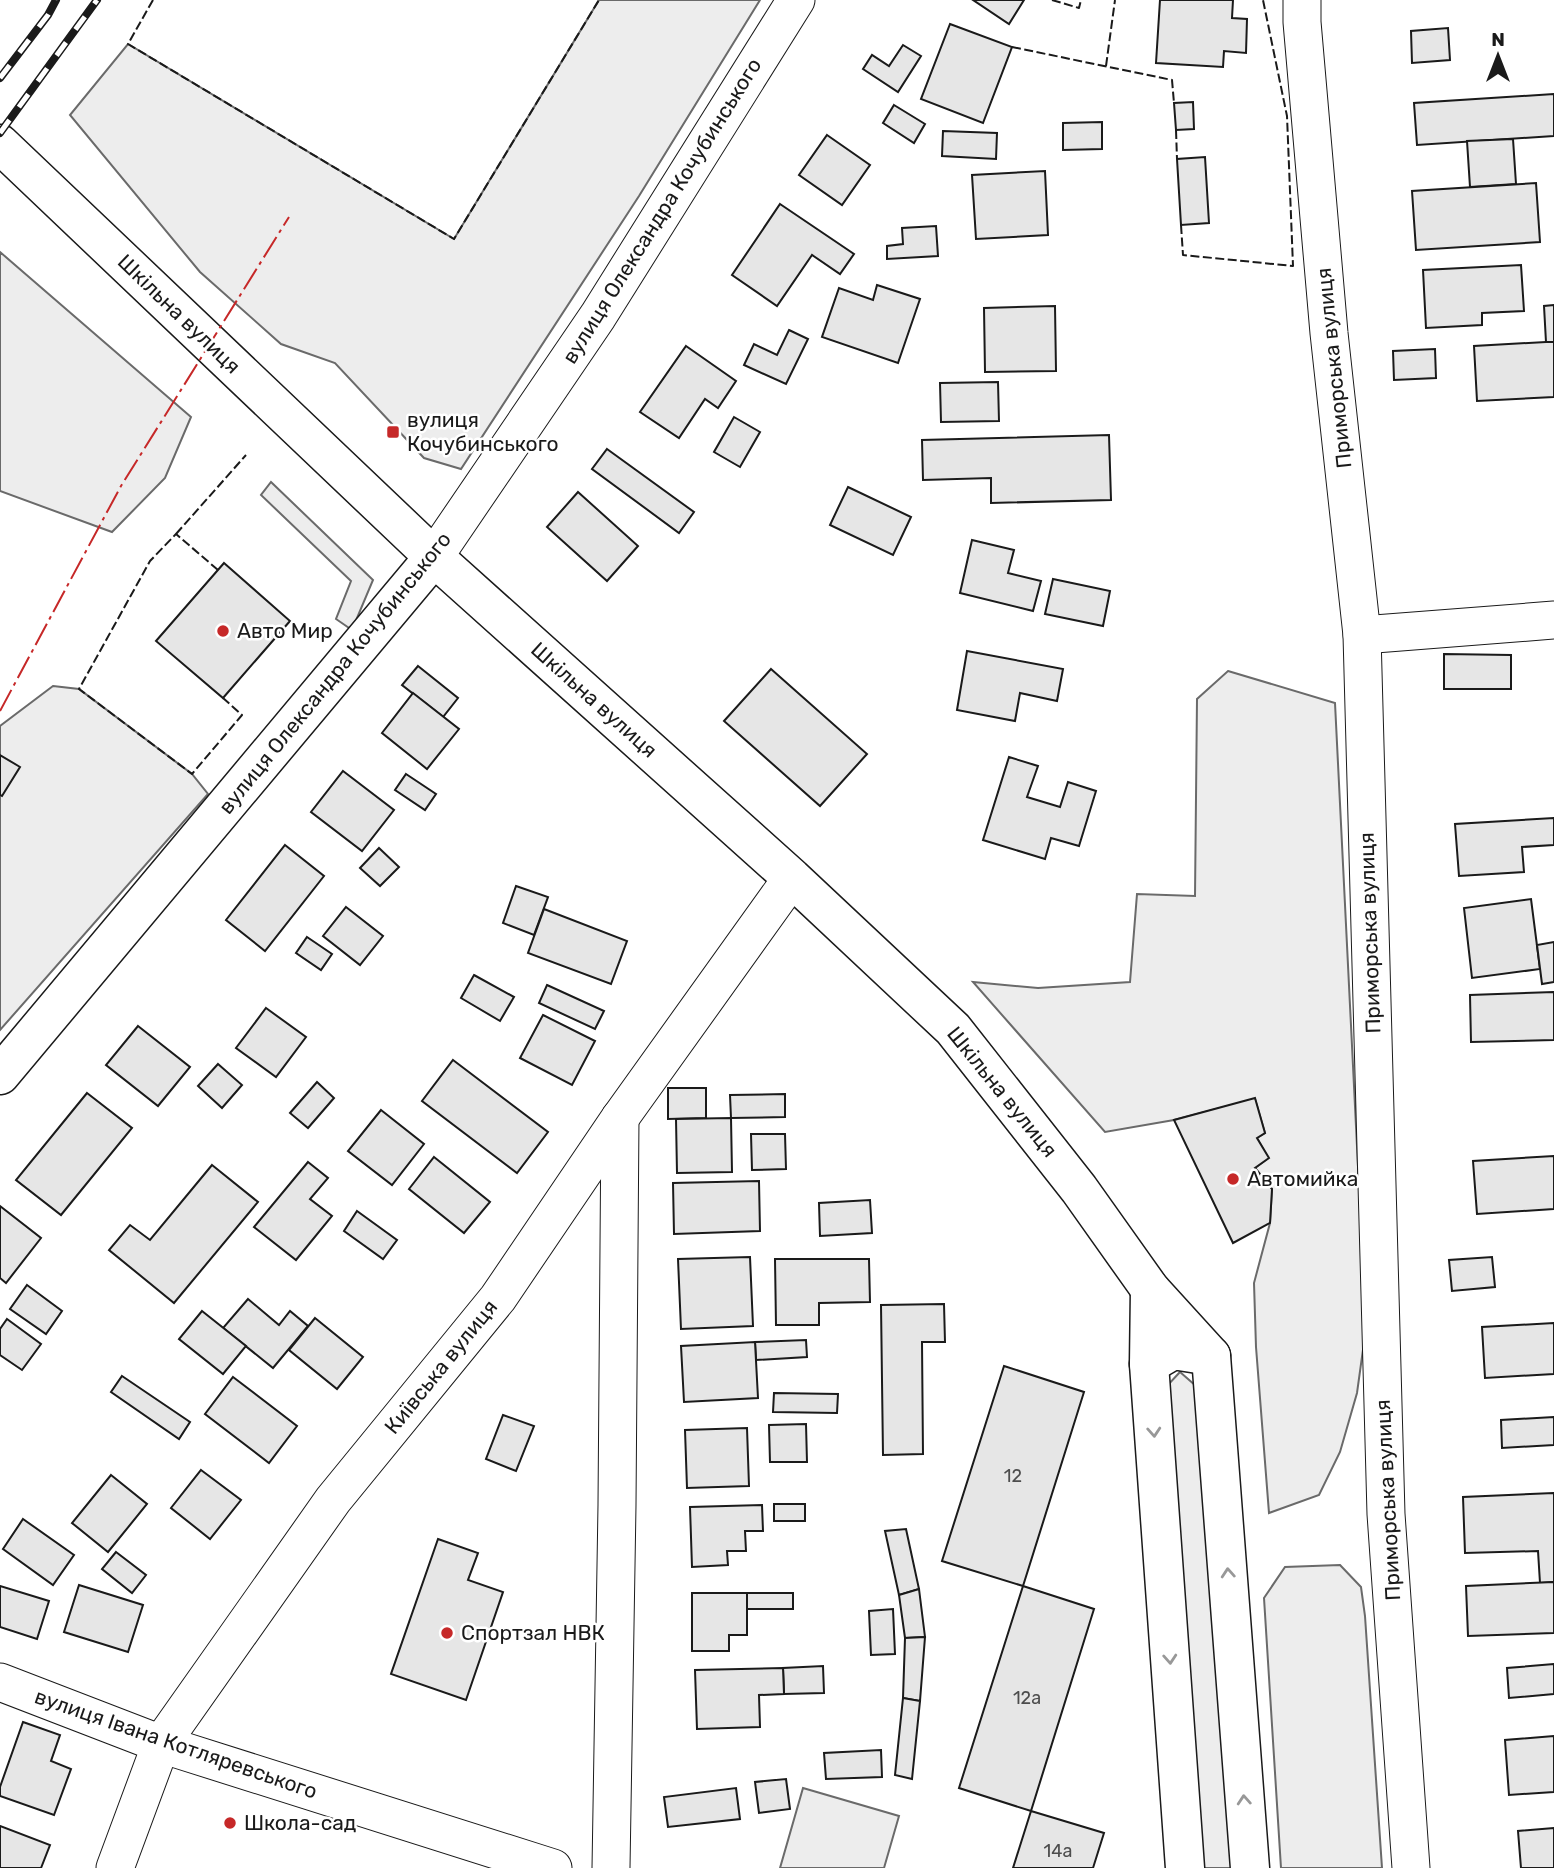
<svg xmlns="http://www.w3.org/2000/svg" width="1554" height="1868" viewBox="0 0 1554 1868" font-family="Rubik,sans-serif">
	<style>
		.green { fill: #ededed; stroke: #6a6a6a; stroke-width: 2 }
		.building { fill: #e6e6e6; stroke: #1a1a1a; stroke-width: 2 }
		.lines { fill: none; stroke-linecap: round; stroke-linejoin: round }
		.minor-casing { stroke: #1a1a1a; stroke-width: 39 }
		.tertiary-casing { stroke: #1a1a1a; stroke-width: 41 }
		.primary-casing { stroke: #1a1a1a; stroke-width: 41 }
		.minor { stroke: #fff; stroke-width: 37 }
		.tertiary { stroke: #fff; stroke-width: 38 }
		.primary { stroke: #fff; stroke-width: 38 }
		.rail-casing { stroke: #1a1a1a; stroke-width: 8 }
		.rail { stroke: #fff; stroke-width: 5; stroke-dasharray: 16; stroke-linecap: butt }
		.fence { stroke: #1a1a1a; stroke-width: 2; stroke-dasharray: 9 3.5; stroke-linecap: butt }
		.power { stroke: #c62828; stroke-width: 2; stroke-dasharray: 24 5 3.5 5; stroke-linecap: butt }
		.oneway { stroke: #989898 }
		.poi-dot { fill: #c62828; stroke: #fff; stroke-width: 2.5 }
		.labels { text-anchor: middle; stroke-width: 5; stroke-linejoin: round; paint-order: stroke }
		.number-label { font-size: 18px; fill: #4d4d4d }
		.street-label { font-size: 21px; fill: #1a1a1a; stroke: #fff }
		.poi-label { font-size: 21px; fill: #1a1a1a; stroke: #fff; text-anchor: start }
	</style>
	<rect width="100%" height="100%" fill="#fff"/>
	<!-- green -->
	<g class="green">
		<path d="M599,0H760L639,196L461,469L424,458L335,363L281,344L200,272L70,115L128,44L454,239Z"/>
		<path d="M0,252L191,417L165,478L112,532L0,491Z"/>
		<path d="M271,482L373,580L352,630L336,619L351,581L261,495Z"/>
		<path d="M1228,671L1335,703L1366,1328L1357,1393L1340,1452L1319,1495L1269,1513L1256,1347L1254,1283L1270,1223L1272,1189L1255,1168L1268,1158L1257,1138L1265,1133L1255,1099L1174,1120L1105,1132L973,982L1038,988L1130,982L1137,894L1195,896L1197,699Z"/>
		<path d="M53,686L79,689L192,774L208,794L0,1030V726Z"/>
		<path d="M1180,1372L1196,1386L1234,1868H1203L1165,1388Z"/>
		<path d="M1340,1565L1361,1587L1365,1616L1382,1868H1281L1264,1598L1285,1567Z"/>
		<path d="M803,1788L899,1816L884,1868H780Z"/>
	</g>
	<!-- building -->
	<g class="building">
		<path d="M973,0H1024L1009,24Z"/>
		<path d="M1160,0H1233L1232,18L1247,19L1246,53L1224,51L1223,67L1156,63Z"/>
		<path d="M950,24L1012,47L983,123L921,99Z"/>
		<path d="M1448,28L1450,60L1412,63L1411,31Z"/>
		<path d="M903,45L921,56L898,92L863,69L872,55L889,66Z"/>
		<path d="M1554,94V136L1417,145L1414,103Z"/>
		<path d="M1193,102L1194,129L1176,130L1174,103Z"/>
		<path d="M894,105L925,124L914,143L883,123Z"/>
		<path d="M1102,122V149L1063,150V123Z"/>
		<path d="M943,131L997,133L996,159L942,156Z"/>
		<path d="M827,135L870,165L842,205L799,175Z"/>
		<path d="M1513,139L1516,184L1470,187L1467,141Z"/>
		<path d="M1205,157L1209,223L1181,225L1177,159Z"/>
		<path d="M1045,171L1048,235L976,239L972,175Z"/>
		<path d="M1536,183L1540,242L1416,250L1412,191Z"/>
		<path d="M780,204L854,254L840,274L812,255L777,306L732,275Z"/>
		<path d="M936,226L938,256L887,259V246L903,244L902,228Z"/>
		<path d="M1521,265L1524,311L1482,313V325L1426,328L1423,270Z"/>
		<path d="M877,285L920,299L898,363L822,337L839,288L873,300Z"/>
		<path d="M1554,305V342H1546L1544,306Z"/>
		<path d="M1055,306L1056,371L985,372L984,308Z"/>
		<path d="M789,330L808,339L786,384L744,365L754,344L777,355Z"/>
		<path d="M1546,342H1554V397L1477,401L1474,346Z"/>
		<path d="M686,346L736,381L718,408L705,399L679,438L640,412Z"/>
		<path d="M1435,349L1436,378L1394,380L1393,351Z"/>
		<path d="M998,382L999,421L941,422L940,383Z"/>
		<path d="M734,417L760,432L740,467L714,452Z"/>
		<path d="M1109,435L1111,500L991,503V478L923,480L922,440Z"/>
		<path d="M607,449L694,512L679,533L592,469Z"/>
		<path d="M848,487L911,517L893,555L830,525Z"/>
		<path d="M578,492L638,546L607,581L547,527Z"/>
		<path d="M972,540L1014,550L1008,573L1041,581L1033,611L960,593Z"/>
		<path d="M224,563L290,621L223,698L156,641Z"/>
		<path d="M1053,579L1110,591L1103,626L1045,614Z"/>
		<path d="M967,651L1063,669L1057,701L1020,693L1015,721L957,710Z"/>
		<path d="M1444,654L1511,655V689H1444Z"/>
		<path d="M418,666L458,698L443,717L402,685Z"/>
		<path d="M771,669L867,754L820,806L724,721Z"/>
		<path d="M413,693L459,729L427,769L382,733Z"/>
		<path d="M0,755L20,767L2,796L0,795Z"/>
		<path d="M1009,757L1038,766L1027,797L1060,807L1068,782L1096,791L1079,846L1051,838L1045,859L983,840Z"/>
		<path d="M343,771L394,810L362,851L311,812Z"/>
		<path d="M406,774L436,794L425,810L395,790Z"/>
		<path d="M1554,818V845L1522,847L1524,872L1459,876L1455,824Z"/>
		<path d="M285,845L324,876L265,951L226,920Z"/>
		<path d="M379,848L399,867L380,886L360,868Z"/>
		<path d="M516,886L548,897L534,935L503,923Z"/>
		<path d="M1531,899L1540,969L1472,978L1464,908Z"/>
		<path d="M346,907L383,936L360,965L323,936Z"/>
		<path d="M544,909L627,941L611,984L528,953Z"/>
		<path d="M307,937L332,954L321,970L296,953Z"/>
		<path d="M1554,942V982L1542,984L1537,945Z"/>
		<path d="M474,975L514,997L500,1021L461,998Z"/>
		<path d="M547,985L604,1011L595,1029L539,1003Z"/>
		<path d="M1554,992V1040L1471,1042L1470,995Z"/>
		<path d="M266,1008L306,1037L276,1077L236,1048Z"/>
		<path d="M543,1015L595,1041L572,1085L520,1058Z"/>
		<path d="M138,1026L190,1067L158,1106L106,1065Z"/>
		<path d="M453,1060L548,1132L517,1173L422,1101Z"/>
		<path d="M218,1064L242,1085L222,1108L198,1086Z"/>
		<path d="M317,1082L334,1098L308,1128L290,1113Z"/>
		<path d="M668,1088H706V1118L668,1119Z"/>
		<path d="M87,1093L132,1128L61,1215L16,1180Z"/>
		<path d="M785,1094V1117L731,1118L730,1095Z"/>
		<path d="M1255,1098L1265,1133L1257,1138L1269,1158L1255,1168L1272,1189L1270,1223L1233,1243L1174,1120Z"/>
		<path d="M381,1110L424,1144L392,1185L348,1151Z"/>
		<path d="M731,1118L732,1172L677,1173L676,1119Z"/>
		<path d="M751,1134H785L786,1169L752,1170Z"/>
		<path d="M1554,1156V1209L1477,1214L1473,1161Z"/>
		<path d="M434,1157L490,1202L464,1233L409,1189Z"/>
		<path d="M308,1162L328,1178L310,1199L332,1216L296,1260L254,1227Z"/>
		<path d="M212,1165L258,1202L174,1303L109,1250L130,1225L150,1240Z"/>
		<path d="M759,1181L760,1231L674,1234L673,1183Z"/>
		<path d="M870,1200L872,1233L820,1236L819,1203Z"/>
		<path d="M0,1206L41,1238L6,1283L0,1278Z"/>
		<path d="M357,1211L397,1240L383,1259L344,1231Z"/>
		<path d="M750,1257L753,1326L681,1329L678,1259Z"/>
		<path d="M1492,1257L1495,1287L1452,1291L1449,1260Z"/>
		<path d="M775,1259H869L870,1302L819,1303V1325H776Z"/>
		<path d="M27,1285L62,1311L46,1334L10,1309Z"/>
		<path d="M248,1299L279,1325L290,1311L308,1326L273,1368L223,1328Z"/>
		<path d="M944,1304L945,1342H922L923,1454L883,1455L881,1305Z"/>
		<path d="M202,1311L246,1346L223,1374L179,1339Z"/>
		<path d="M315,1318L363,1357L337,1389L289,1350Z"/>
		<path d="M7,1319L41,1344L22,1370L0,1355V1329Z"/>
		<path d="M1554,1323V1374L1485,1378L1482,1327Z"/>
		<path d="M806,1340L807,1357L756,1360L755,1342Z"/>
		<path d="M755,1342L758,1398L684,1402L681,1346Z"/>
		<path d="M1004,1366L1084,1392L1023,1586L942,1561Z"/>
		<path d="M122,1376L190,1422L179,1439L111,1392Z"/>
		<path d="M233,1377L297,1426L269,1463L205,1414Z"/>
		<path d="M774,1393L838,1394L837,1413L773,1412Z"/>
		<path d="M503,1415L534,1426L516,1471L486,1459Z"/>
		<path d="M1554,1417V1445L1502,1448L1501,1420Z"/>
		<path d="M806,1424L807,1462H770L769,1425Z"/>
		<path d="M747,1428L749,1486L687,1488L685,1430Z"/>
		<path d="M201,1470L241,1500L210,1539L171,1508Z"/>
		<path d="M111,1475L147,1504L108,1552L72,1523Z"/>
		<path d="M1554,1493V1582L1540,1583L1538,1551L1465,1553L1463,1497Z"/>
		<rect x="774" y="1504" width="31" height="17"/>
		<path d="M762,1505L763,1531H745L746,1551H727L728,1565L692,1567L690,1507Z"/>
		<path d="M23,1519L74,1555L53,1585L3,1549Z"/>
		<path d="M906,1529L919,1589L899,1595L885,1531Z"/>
		<path d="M438,1539L478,1553L468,1580L503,1592L466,1700L391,1674Z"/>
		<path d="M116,1552L146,1575L132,1593L102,1569Z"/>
		<path d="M1554,1582V1633L1468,1636L1466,1586Z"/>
		<path d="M79,1585L143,1605L128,1652L64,1632Z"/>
		<path d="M0,1586L49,1601L37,1639L0,1627Z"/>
		<path d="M1023,1586L1094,1609L1031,1811L959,1788Z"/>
		<path d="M919,1589L925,1637L905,1638L899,1595Z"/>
		<path d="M692,1593H747V1635H729V1651H692Z"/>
		<rect x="747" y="1593" width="46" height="16"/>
		<path d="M893,1609L895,1654L871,1655L869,1611Z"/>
		<path d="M925,1637L920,1701L903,1698L905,1638Z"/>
		<path d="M1554,1664V1694L1509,1698L1507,1668Z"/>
		<path d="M823,1666L824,1693L784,1694L783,1668Z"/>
		<path d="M783,1668L784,1694L759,1695L760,1727L697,1729L695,1670Z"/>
		<path d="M903,1698L920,1701L912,1779L895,1775Z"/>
		<path d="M23,1722L60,1735L51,1761L71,1769L54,1815L0,1796V1787Z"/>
		<path d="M1554,1736V1792L1509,1795L1505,1740Z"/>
		<path d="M881,1750L882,1777L826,1779L824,1753Z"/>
		<path d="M786,1779L790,1809L759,1813L755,1782Z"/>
		<path d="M736,1788L740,1819L668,1827L664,1797Z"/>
		<path d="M1031,1811L1104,1833L1093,1868H1013Z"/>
		<path d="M0,1826L50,1845L41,1868H0Z"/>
		<path d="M1554,1828V1868H1521L1518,1831Z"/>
	</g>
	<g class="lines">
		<!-- minor casing -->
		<g class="minor-casing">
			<g id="minor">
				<path d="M1302,0V22L1329,333L1362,635L1386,1514L1411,1868"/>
				<path d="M434,557L598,316L796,0"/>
				<path d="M1362,635L1554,620"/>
				<path d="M0,1682L161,1744L553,1868"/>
				<path d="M115,1868L161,1744L333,1500L498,1298L620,1118L792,878"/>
				<path d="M611,1868L617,1505L620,1118"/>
			</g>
		</g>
		<!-- tertiary casing -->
		<g class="tertiary-casing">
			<g id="tertiary">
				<path d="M0,1075L434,557"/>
				<path d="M1149,1364L1173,1350L1211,1356"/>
			</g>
		</g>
		<!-- primary casing -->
		<g class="primary-casing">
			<g id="primary">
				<path d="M0,144L434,557L792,878L953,1029L1079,1189L1150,1289L1211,1356L1250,1868"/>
				<path d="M1150,1289L1149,1364L1185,1868"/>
			</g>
		</g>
		<!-- minor -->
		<use href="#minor" class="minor"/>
		<!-- tertiary -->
		<use href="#tertiary" class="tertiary"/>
		<!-- primary -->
		<use href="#primary" class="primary"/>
		<!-- rail casing -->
		<g class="rail-casing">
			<g id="rail">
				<path d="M0,78L48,15L56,0"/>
				<path d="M0,133L97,0"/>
			</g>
		</g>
		<!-- rail -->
		<use href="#rail" class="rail"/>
		<!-- fence -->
		<g class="fence">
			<path d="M153,0L128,44L454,239L599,0"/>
			<path d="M1052,0L1079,8L1081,0"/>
			<path d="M1012,47L1172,80L1174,103"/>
			<path d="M1106,66L1115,0"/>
			<path d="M1176,130L1177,159"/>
			<path d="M1181,225L1183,255L1293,266L1287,116L1263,0"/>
			<path d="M176,534L246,455"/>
			<path d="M218,570L176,534L150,561L79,689L192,774L242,715L223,698"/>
		</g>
		<!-- power -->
		<path class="power" d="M0,711L121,486L289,217"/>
	</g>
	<!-- one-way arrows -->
	<defs><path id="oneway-chevron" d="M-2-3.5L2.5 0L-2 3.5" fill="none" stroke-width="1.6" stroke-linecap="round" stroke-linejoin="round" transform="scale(1.75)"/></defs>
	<g class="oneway">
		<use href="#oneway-chevron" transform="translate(1154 1432) rotate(86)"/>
		<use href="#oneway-chevron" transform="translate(1228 1573) rotate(-94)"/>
		<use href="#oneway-chevron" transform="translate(1170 1659) rotate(86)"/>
		<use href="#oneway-chevron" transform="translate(1244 1800) rotate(-94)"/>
	</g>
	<!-- markers -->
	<g class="poi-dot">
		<rect x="386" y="425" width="14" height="14" rx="3.5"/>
		<circle cx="223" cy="631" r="7"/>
		<circle cx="1233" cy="1179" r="7"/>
		<circle cx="447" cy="1633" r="7"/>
		<circle cx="230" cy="1823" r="7"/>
	</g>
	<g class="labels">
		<!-- number labels -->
		<g class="number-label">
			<text x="1013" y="1482">12</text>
			<text x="1027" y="1704">12а</text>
			<text x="1058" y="1857">14а</text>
		</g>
		<!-- street labels -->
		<g class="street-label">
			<text transform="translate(662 211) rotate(-58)" y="7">вулиця Олександра Кочубинського</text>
			<text transform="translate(179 314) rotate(44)" y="7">Шкільна вулиця</text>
			<text transform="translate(1334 368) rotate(-96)" y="7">Приморська вулиця</text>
			<text transform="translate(335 673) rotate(-51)" y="7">вулиця Олександра Кочубинського</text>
			<text transform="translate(594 700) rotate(42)" y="7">Шкільна вулиця</text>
			<text transform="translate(1370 933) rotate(-92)" y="7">Приморська вулиця</text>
			<text transform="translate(1002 1092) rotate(51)" y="7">Шкільна вулиця</text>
			<text transform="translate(441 1367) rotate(-51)" y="7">Київська вулиця</text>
			<text transform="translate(1388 1500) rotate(-93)" y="7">Приморська вулиця</text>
			<text transform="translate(176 1744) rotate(19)" y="7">вулиця Івана Котляревського</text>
		</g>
		<!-- poi labels -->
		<g class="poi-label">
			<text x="407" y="427">вулиця<tspan x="407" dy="24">Кочубинського</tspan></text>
			<text x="237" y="638">Авто Мир</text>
			<text x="1247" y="1186">Автомийка</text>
			<text x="461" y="1640">Спортзал НВК</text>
			<text x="244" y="1830">Школа-сад</text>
		</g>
	</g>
	<!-- north arrow -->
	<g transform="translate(1498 56)" stroke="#ffffff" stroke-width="5" paint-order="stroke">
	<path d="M0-5L12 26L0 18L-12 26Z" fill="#1a1a1a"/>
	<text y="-10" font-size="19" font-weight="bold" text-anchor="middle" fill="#1a1a1a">N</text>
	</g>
</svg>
